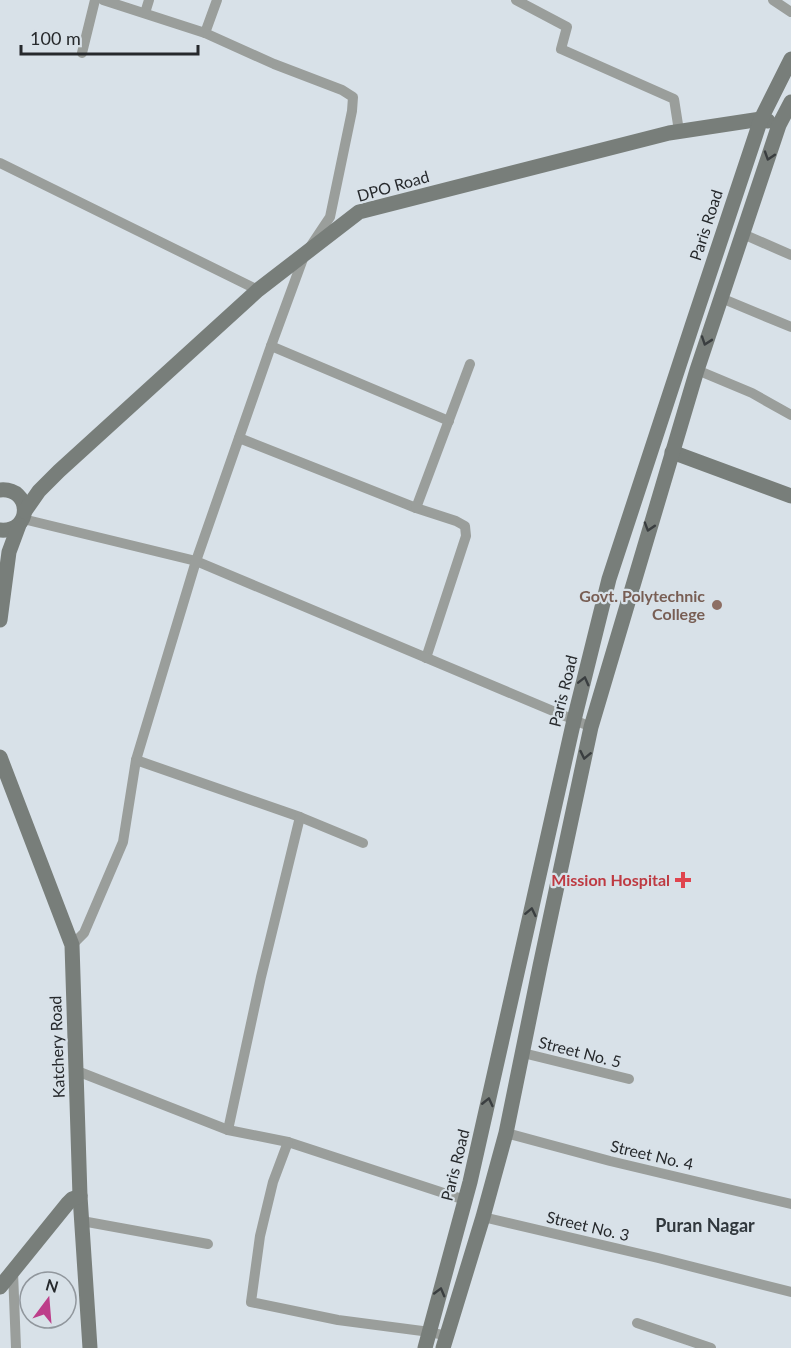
<svg xmlns="http://www.w3.org/2000/svg" width="791" height="1348" viewBox="0 0 791 1348" font-family="Lato,sans-serif">
	<style>
		.lines { fill: none; stroke-linecap: round; stroke-linejoin: round }
		.street { stroke: #9a9e9b; stroke-width: 10 }
		.secondary { stroke: #787e7a; stroke-width: 15 }
		.oneway { stroke: #3a3e40 }
		.education-dot { fill: #8d6e63; stroke: #d8e1e8; stroke-width: 2 }
		.health-dot { fill: #e0444e; stroke: #d8e1e8; stroke-width: 2 }
		.labels { text-anchor: middle; stroke-width: 4.5; stroke-linejoin: round; paint-order: stroke }
		.street-label { font-size: 16px; fill: #26292c; stroke: #d8e1e8 }
		.education-label { font-size: 16px; font-weight: bold; fill: #785e54; stroke: #d8e1e8; text-anchor: end }
		.health-label { font-size: 16px; font-weight: bold; fill: #be3a42; stroke: #d8e1e8; text-anchor: end }
		.neighbourhood-label { font-size: 18px; font-weight: bold; fill: #31383d; stroke: #d8e1e8 }
	</style>
	<rect width="100%" height="100%" fill="#d8e1e8"/>
	<g class="lines">
		<!-- street -->
		<g class="street">
			<path d="M516,0L567,27L561,49L674,99L679,131"/>
			<path d="M773,0L791,12"/>
			<path d="M145,13L149,0"/>
			<path d="M205,33L217,0"/>
			<path d="M82,53L95,0"/>
			<path d="M0,163L258,290"/>
			<path d="M743,234L791,255"/>
			<path d="M721,298L791,327"/>
			<path d="M271,346L449,421"/>
			<path d="M697,370L752,393L791,415"/>
			<path d="M239,438L416,508L456,521L465,526L466,536L426,658"/>
			<path d="M416,508L470,364"/>
			<path d="M23,519L196,561L591,727"/>
			<path d="M136,760L300,817L363,843"/>
			<path d="M72,945L84,933L123,842L136,760L196,561L271,346L304,256L330,217L352,111L353,97L342,90L274,64L205,33L103,0"/>
			<path d="M523,1053L629,1079"/>
			<path d="M77,1071L228,1130L288,1142L465,1200"/>
			<path d="M228,1130L261,977L300,817"/>
			<path d="M506,1133L610,1161L791,1204"/>
			<path d="M288,1142L273,1182L260,1236L251,1302L338,1320L430,1332L447,1336"/>
			<path d="M483,1217L658,1258L791,1292"/>
			<path d="M82,1221L208,1244"/>
			<path d="M13,1272L16,1348"/>
			<path d="M637,1323L711,1348"/>
		</g>
		<!-- secondary -->
		<g class="secondary">
			<path d="M672,452L791,496"/>
			<path d="M0,490C32,487 33,533 0,530"/>
			<path d="M25,511L39,491L59,471L258,290L359,212L669,133L761,119L768,121"/>
			<path d="M0,620L9,552L19,525"/>
			<path d="M0,757L72,945L80,1196L90,1348"/>
			<path d="M0,1287L68,1203L72,1199L80,1196"/>
			<path d="M425,1348L470,1182L574,720L609,579L692,326L761,119L791,59"/>
			<path d="M443,1348L483,1217L506,1133L540,966L591,727L697,370L779,125L791,102"/>
		</g>
	</g>
	<!-- one-way arrows -->
	<defs><path id="oneway-chevron" d="M-2-3.5L2.5 0L-2 3.5" fill="none" stroke-width="1.6" stroke-linecap="round" stroke-linejoin="round" transform="scale(1.5)"/></defs>
	<g class="oneway">
		<use href="#oneway-chevron" transform="translate(769 156) rotate(108)"/>
		<use href="#oneway-chevron" transform="translate(706 341) rotate(109)"/>
		<use href="#oneway-chevron" transform="translate(649 527) rotate(107)"/>
		<use href="#oneway-chevron" transform="translate(584 681) rotate(-76)"/>
		<use href="#oneway-chevron" transform="translate(585 755) rotate(102)"/>
		<use href="#oneway-chevron" transform="translate(531 912) rotate(-78)"/>
		<use href="#oneway-chevron" transform="translate(488 1102) rotate(-77)"/>
		<use href="#oneway-chevron" transform="translate(440 1292) rotate(-75)"/>
	</g>
	<!-- markers -->
	<circle class="education-dot" cx="717" cy="605" r="6"/>
	<path class="health-dot" d="M680 871h6v6h6v6h-6v6h-6v-6h-6v-6h6z"/>
	<g class="labels">
		<!-- street labels -->
		<g class="street-label">
			<text transform="translate(393 186) rotate(-16)" y="6">DPO Road</text>
			<text transform="translate(706 225) rotate(-72)" y="6">Paris Road</text>
			<text transform="translate(563 691) rotate(-76)" y="6">Paris Road</text>
			<text transform="translate(57 1047) rotate(-92)" y="6">Katchery Road</text>
			<text transform="translate(580 1052) rotate(14)" y="6">Street No. 5</text>
			<text transform="translate(652 1155) rotate(13)" y="6">Street No. 4</text>
			<text transform="translate(455 1165) rotate(-76)" y="6">Paris Road</text>
			<text transform="translate(588 1226) rotate(13)" y="6">Street No. 3</text>
		</g>
		<!-- education labels -->
		<g class="education-label">
			<text x="705" y="602">Govt. Polytechnic<tspan x="705" dy="18">College</tspan></text>
		</g>
		<!-- health labels -->
		<g class="health-label">
			<text x="670" y="886">Mission Hospital</text>
		</g>
		<!-- neighbourhood labels -->
		<g class="neighbourhood-label">
			<text x="705" y="1232">Puran Nagar</text>
		</g>
	</g>
	<!-- north arrow -->
	<g transform="translate(48 1300) rotate(16)"><circle r="28" fill="#d8e1e8" stroke="#91979d" stroke-width="1.5"/>
	<path d="M0-4.5L10 22L0 15L-10 22Z" fill="#bd3e8a"/>
	<text y="-9" font-size="16" font-weight="bold" text-anchor="middle" fill="#26292c">N</text>
	</g>
	<!-- scale -->
	<path d="M21 45v9h177v-9" fill="none" stroke="#26292c" stroke-width="3"/>
	<text x="30" y="45" font-size="18" fill="#26292c" stroke="#d8e1e8" stroke-width="4.5" paint-order="stroke">100 m</text>
</svg>
